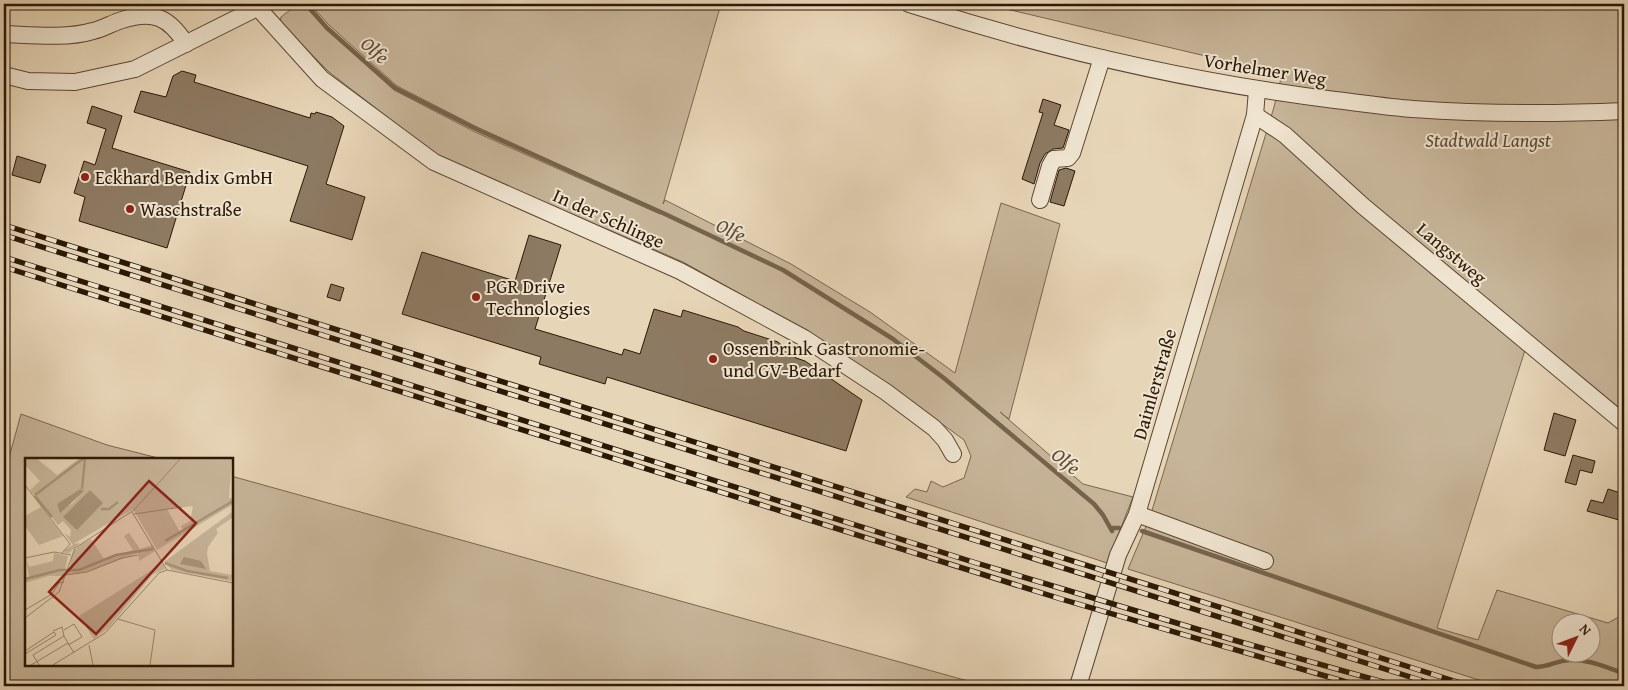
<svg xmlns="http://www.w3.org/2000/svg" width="1628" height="690" viewBox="0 0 1628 690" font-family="'Gentium Book Plus',serif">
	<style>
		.green { fill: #c7b599; stroke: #79664f; fill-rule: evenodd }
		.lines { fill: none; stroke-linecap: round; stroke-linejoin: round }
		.stream { stroke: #75634b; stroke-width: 4.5 }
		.building { fill: #8d7a62; stroke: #2b1805 }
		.minor-casing { stroke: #5a4732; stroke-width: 18 }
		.minor { stroke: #efe4d0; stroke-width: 16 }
		.rail-casing { stroke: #2b1805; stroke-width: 5.5 }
		.rail { stroke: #efe4d0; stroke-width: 4; stroke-dasharray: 11; stroke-linecap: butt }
		.poi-dot { fill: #8f2418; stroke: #efe4d0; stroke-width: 2 }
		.labels { text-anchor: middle; stroke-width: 4; stroke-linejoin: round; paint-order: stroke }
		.street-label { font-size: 19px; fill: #2b1805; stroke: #efe4d0 }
		.park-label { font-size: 19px; font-style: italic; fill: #5a4731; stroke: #efe4d0 }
		.poi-label { font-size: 19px; fill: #2b1805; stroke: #efe4d0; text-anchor: start }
		.water-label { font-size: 20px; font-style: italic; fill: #5d4a34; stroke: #efe4d0 }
		.inset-river { fill: none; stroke: #a7957a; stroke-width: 2.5 }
		.inset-road { fill: none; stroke: #9c8970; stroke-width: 1 }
		.view { fill: #8f2418; fill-opacity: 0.15; stroke: #8f2418; stroke-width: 2.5 }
		.inset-edge { fill: none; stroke: #2b1805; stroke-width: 2.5 }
	</style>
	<rect width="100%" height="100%" fill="#e7d5b7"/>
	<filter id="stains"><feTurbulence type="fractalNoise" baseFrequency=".004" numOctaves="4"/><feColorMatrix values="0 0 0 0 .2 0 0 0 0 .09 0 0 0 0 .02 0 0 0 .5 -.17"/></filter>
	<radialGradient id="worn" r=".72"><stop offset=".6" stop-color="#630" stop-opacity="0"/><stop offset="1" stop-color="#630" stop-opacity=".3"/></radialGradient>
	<!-- green -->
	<g class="green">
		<path d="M303,4L326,29L394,90L475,132L660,214L661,211L477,127L397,86L329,25L310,4H721L663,204L665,200L791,264L870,312L955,373L1001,203L1060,224L1009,419L1000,412L1083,484L1133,497L1107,563L906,497L915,489L927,492L931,481L943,487L964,478L971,456L964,440L888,384L809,332L683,262L438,156L329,72L280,22L281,17L290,10Z"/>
		<path d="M985,4H1624V431L1526,347L1437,628L1478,640L1497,590L1608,623L1624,614V686H1498L1128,569L1150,517L1274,107L1282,74ZM1560,622H1590V652H1560Z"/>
		<path d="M21,414L107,445L162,459H26V664H231V476L986,686H4V476Z"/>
	</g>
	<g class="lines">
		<!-- stream -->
		<g class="stream">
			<path d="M306,4L327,28L395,88L476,129L665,214L783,270L893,339L945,379L1094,504L1103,515L1112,531"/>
			<path d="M1111,528H1119"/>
			<path d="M1142,531L1536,667C1548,667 1559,660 1570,660C1589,659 1607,668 1624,673"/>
		</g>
	</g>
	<!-- building -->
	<g class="building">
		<path d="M182,71L196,75L194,82L310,118L311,113L315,114L316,112L332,117L344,126L326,184L365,197L352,240L290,221L308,166L134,112L141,91L166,97L173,76Z"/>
		<path d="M1043,99L1061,105L1054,125L1069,130L1063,148L1053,149L1045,154L1040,163L1034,184L1022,179L1043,113L1039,112Z"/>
		<path d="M92,106L122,116L112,148L190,172L167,248L79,221L85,197L74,193L84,161L95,165L106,129L87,123Z"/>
		<path d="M17,156L46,165L40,183L12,175Z"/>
		<path d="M1066,168L1075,171L1064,206L1050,202L1059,170Z"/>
		<path d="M529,235L561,245L535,329L622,355L624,349L640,354L654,309L681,317L683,310L738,327L744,331L778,342L796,358L805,361L862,400L846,451L607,377L605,384L539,364L541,357L402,314L422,252L515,281Z"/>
		<path d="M331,284L344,288L340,301L327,297Z"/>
		<path d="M1554,413L1576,420L1565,456L1544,450Z"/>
		<path d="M1573,455L1595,461L1592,473L1580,470L1576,485L1565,482Z"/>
		<path d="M1608,489L1624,494V502L1619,520L1587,511L1591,500L1603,503Z"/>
	</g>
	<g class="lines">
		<!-- minor casing -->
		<g class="minor-casing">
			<g id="minor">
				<path d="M909,4C1048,49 1190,82 1335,100C1361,103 1387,107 1413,109C1484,114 1554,114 1624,111"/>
				<path d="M258,8L322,79L434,162L680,271L804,338L886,392L934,428L945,440L953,454"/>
				<path d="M4,34C31,35 66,39 93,31C103,29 112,23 122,20C153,10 169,17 186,44"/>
				<path d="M4,75L28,81L75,82L135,69L265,4"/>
				<path d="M1255,115L1285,135L1363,206L1624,423"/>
				<path d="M1040,200L1050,166L1054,159L1068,158L1072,153L1102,58"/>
				<path d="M1137,514L1265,561"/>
				<path d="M1078,686L1118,555L1137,514L1255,115L1257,90"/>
			</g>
		</g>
		<!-- minor -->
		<use href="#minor" class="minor"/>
		<!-- rail casing -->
		<g class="rail-casing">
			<g id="rail">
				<path d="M4,225L1470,686"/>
				<path d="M4,235L1439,686"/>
				<path d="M4,257L973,562L1230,639L1397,686"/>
				<path d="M4,267L1061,599L1360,686"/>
			</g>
		</g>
		<!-- rail -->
		<use href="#rail" class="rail"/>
	</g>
	<!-- markers -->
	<g class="poi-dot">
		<circle cx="85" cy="177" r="5"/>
		<circle cx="130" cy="209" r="5"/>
		<circle cx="476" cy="297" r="5"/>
		<circle cx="713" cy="359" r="5"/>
	</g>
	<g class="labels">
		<!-- street labels -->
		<g class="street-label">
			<text transform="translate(1265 69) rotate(9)" y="7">Vorhelmer Weg</text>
			<text transform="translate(609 218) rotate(24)" y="7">In der Schlinge</text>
			<text transform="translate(1452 253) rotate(40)" y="7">Langstweg</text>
			<text transform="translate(1154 384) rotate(-74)" y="7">Daimlerstraße</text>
		</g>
		<!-- park labels -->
		<g class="park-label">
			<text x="1488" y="147">Stadtwald Langst</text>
		</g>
		<!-- poi labels -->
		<g class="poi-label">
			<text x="95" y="184">Eckhard Bendix GmbH</text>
			<text x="140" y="216">Waschstraße</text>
			<text x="486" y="293">PGR Drive<tspan x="486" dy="22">Technologies</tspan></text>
			<text x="723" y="355">Ossenbrink Gastronomie-<tspan x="723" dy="22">und GV-Bedarf</tspan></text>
		</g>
		<!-- water labels -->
		<g class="water-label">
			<text transform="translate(375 50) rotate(41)" y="7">Olfe</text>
			<text transform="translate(731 230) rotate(25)" y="7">Olfe</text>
			<text transform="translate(1066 461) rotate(39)" y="7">Olfe</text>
		</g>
	</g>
	<!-- overview -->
	<g transform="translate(25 458)">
		<rect width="208" height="208" fill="#e7d5b7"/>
		<path d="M0,0H11L32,17L55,0H207L204,40H207V47L132,92L108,51L48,86L55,85L44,95H40L39,92L48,87L39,75L45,79L46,72L38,63L33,67L5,32L15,23L0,7ZM55,31L58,34L47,46L34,50L32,46ZM168,48L165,63L156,68L158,72L155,74L142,51ZM16,49L38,78L14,87L0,68V58ZM207,54V60L191,71L193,75L183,89L182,96L185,113L207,117L206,123L147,112L139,104ZM104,75L115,91L127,87L130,93L114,103L113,95L62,114L43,116L48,94L55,87L66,81L79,101L108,92L99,78ZM29,95L43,98L39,118H24L33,115L0,125V120L4,119L1,102L4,109L28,103ZM138,105L140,111L127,117L84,169L69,181L54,158Z" fill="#c7b599" fill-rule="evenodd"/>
		<path d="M55,31L59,33L56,36L35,55L32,46ZM65,32L78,45L52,72L38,59ZM159,99L176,103L181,111L155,106Z" fill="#a7957a"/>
		<path class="inset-river" d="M57,31L60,0M10,37L59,0M10,38L27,59M76,51H84L93,44M140,83L208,43M140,105L162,113L203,120M0,121L35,112H54L91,97L128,91"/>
		<path class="inset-road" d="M0,27L45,86L37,95M107,54L142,112M109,56L157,49M0,100L29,94L46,97M41,117L62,114L97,100L113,97M0,152L27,136L34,125L39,124M0,160L34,134L50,90L109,52L156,0M93,161L130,172L125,207M39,172L49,166L57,179L43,187M28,173L37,169L39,178M64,187L68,207M0,193L29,174L31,177L0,196M6,207L43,185L49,195M14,207L8,197L39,178L43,185M28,207L80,175L134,115L142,112L208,125"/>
		<path class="view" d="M124,23L171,65L71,176L24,134Z"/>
		<rect width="208" height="208" class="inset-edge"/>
	</g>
	<!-- margin -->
	<rect width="1628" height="690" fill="none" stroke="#e7d5b7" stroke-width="20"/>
	<rect x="5" y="5" width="1618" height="680" fill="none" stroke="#2b1805" stroke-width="2.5"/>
	<rect x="10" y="10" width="1608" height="670" fill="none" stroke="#2b1805"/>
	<!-- north arrow -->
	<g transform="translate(1576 638) rotate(48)"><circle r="24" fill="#efe4d0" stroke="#a1927f"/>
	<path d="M0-4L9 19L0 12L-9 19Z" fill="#8f2418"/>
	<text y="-8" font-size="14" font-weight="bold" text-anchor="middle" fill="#2b1805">N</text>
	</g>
	<rect width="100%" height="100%" filter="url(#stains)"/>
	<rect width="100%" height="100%" fill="url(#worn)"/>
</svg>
